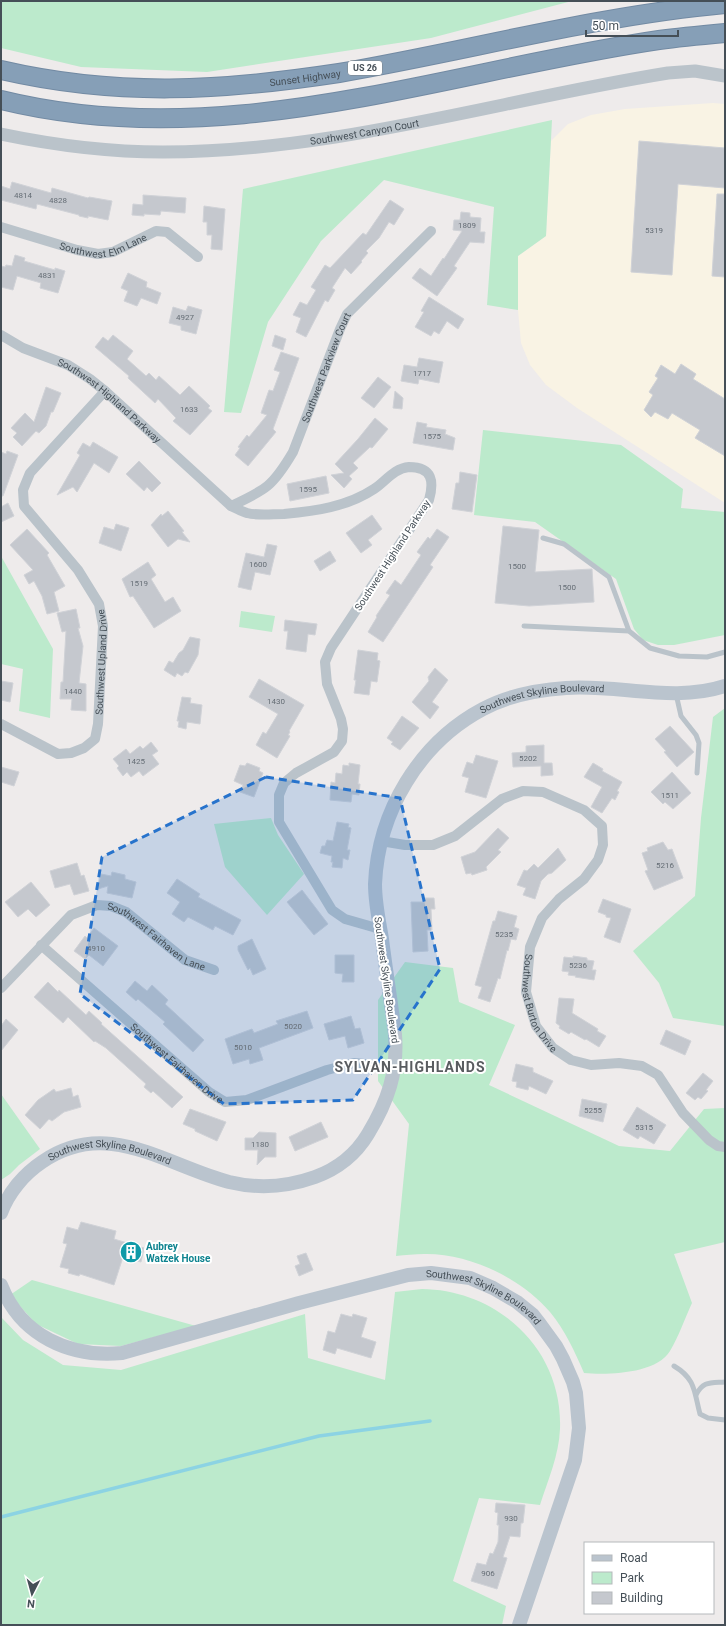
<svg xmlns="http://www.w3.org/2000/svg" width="726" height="1626" viewBox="0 0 726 1626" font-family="Roboto,sans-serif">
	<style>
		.commercial { fill: #f9f3e4 }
		.green { fill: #bceacc }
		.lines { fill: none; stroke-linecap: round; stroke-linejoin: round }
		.stream { stroke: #8cd3e3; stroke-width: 3.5 }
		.building { fill: #c5c8ce; stroke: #d0d2d7 }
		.motorway-casing { stroke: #728aa3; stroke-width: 20 }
		.service { stroke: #bac3ca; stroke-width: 5 }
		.minor { stroke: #bac3ca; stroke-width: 10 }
		.tertiary { stroke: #bac3ca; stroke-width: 13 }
		.secondary { stroke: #bac4ce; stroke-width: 14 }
		.motorway { stroke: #869fb7; stroke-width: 18 }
		.marked { fill: #2773cc; fill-opacity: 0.2; stroke: #2773cc; stroke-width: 3; stroke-dasharray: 8 5; stroke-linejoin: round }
		.labels { text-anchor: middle; stroke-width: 4; stroke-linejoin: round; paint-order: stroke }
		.number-label { font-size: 8px; fill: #656d75 }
		.shield { fill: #fff; stroke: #7d8489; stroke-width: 1 }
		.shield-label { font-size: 9px; font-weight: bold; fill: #454f57 }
		.street-label { font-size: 10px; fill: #454f57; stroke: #fff }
		.culture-label { font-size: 10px; font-weight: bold; fill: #0d838f; stroke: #fff; text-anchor: start }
		.district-label { font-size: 14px; font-weight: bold; letter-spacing: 1px; fill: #595c60; stroke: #fff }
	</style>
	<rect width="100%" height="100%" fill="#eeebeb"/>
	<!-- commercial -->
	<path class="commercial" d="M713,103L725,104V503L577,408L546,385L530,365L521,343L518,310V256L546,236L551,141L568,124L591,115L625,109Z"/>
	<!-- green -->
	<g class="green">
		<path d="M1,1H572L431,38L207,72L81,67L1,48Z"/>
		<path d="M552,120L546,236L518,256V310L487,305L494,207L384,180L321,241L268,322L241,413L224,412L243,189Z"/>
		<path d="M483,430L621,445L683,489L681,508L725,512V635L674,645H658L643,640L634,629L616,579L535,522L474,515Z"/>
		<path d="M1,556L53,649L50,718L19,711L23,669L1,664Z"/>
		<path d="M241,611L275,616L272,632L239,627Z"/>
		<path d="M725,708V1026L673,1018L659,983L633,951L695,896L701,818L713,717Z"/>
		<path d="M271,818L278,835L304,874L267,915L225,867L214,824Z"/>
		<path d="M405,962L453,968L459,1002L515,1025L489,1085L619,1146L670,1151L704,1109L725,1108V1242L674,1254L692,1303C685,1318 679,1336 670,1351C656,1374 608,1375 584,1373C575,1352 565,1330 550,1312C521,1278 469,1253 424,1254C415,1254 405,1255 396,1256L409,1124L378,1081V1000Z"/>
		<path d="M1,1094L40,1149L19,1165L10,1174L1,1180Z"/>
		<path d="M32,1280L196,1326L121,1346L78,1344L36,1324L10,1295Z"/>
		<path d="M422,1289C498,1290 563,1349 560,1429C559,1455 548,1480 540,1505L479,1498L453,1581L506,1606L502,1625H1V1317L23,1340L63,1365L121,1370L305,1314L308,1358L385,1380L395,1292Z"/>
	</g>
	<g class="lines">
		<!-- stream -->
		<path class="stream" d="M1,1517L319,1436L430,1421"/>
	</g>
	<!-- building -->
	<g class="building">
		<path d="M639,141L725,148V188L678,184L672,275L631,272Z"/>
		<path d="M12,182L51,193L52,188L88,198L89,197L112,201L108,220L88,216V218L79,216V215L37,204L36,209L1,200V186L10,189Z"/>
		<path d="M717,194H725V277L712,276Z"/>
		<path d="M143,195L186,198L185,213L161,211L160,215L144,214V216L132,215L133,204L143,205Z"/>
		<path d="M390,200L404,209L394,225L389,222L379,238L366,251L368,253L361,261L362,262L351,274L345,268L332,288L335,290L328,302L325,300L306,337L296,332L301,318L293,315L300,302L307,305L316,290L311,287L325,265L330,268L363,233L366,235Z"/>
		<path d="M204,206L225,209L222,250L211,249L212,235H207V222H203Z"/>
		<path d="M461,212L470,213V217L481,218L480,232H485L484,243L470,242L454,266L457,268L437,296L412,278L420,268L431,276L443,258L444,259L462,231L453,230L454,220H460Z"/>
		<path d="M15,255L25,258L24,261L55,270V268L65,271L58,293L40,288L41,283L17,276L13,290L1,287V266L5,267L6,265L12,266Z"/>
		<path d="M128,273L147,282L146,287L161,293L157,304L141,298L137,306L124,301L128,291L121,288Z"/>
		<path d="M429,297L464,319L458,329L447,321L439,334L434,331L431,336L415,327L424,312L421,311Z"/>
		<path d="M188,306L202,310L196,334L181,330V326L169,323L173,307L186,311Z"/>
		<path d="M113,335L133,351L127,359L146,376L149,373L156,380L159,376L180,395L189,386L210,406L208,408L212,411L190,435L173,421L176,418L158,399L155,403L128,378L129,376L95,347L103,337L108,341Z"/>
		<path d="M275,335L286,339L283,350L272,346Z"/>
		<path d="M281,352L299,358L273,429L276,432L248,466L235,455L240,448L238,447L247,435L249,437L267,415L261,413L269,390L273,391L280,372L274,370Z"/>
		<path d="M419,358L443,362L439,383L419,379L418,384L401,381L404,365L417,367Z"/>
		<path d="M681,364L696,374L693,379L725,399V456L695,438L700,430L672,413L668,419L655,412L651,417L644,410L653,395L649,392L658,378L655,376L661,365L675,374Z"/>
		<path d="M378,377L391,387L374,408L361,398Z"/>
		<path d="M46,387L61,393L53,412H51L46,426L39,433L36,431L22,446L13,437L17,433L11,428L25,413L34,422Z"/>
		<path d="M395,391L403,398L402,409L393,408Z"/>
		<path d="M375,418L388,429L372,448L370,447L353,463L358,468L349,476L352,479L344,488L331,475L344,473L335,464L358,439Z"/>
		<path d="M417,422L427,424L426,427L446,430L445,434L455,438L453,450L413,443Z"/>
		<path d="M93,442L118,457L109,473L94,463L77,492L73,487L57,495L80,455L77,453L83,443L90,447Z"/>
		<path d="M7,451L18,455L3,496H1V452L6,454Z"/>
		<path d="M139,461L161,483L152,492L147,487L144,491L126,474Z"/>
		<path d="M460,472L477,475L472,512L452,509L456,483H459Z"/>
		<path d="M326,476L329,493L290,501L287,484Z"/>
		<path d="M8,503L14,516L1,522V507Z"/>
		<path d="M168,511L184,531L182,532L190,542L178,539L168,547L151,525L161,514L162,516Z"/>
		<path d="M372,515L382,529L368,540L372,545L361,553L346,533Z"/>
		<path d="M116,524L129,528L121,551L99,543L104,527L114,530Z"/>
		<path d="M503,526L539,530L535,572L592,569L594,602L529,606L495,603Z"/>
		<path d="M27,529L49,553L47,555L65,586L54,592L59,611L47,614L42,596L34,581L29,584L24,575L33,570L10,545Z"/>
		<path d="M437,529L449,537L430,565L433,567L383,642L368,632L377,617L376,616L390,595L386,593L395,580L401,585L421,555L417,552L428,537L430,539Z"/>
		<path d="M267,544L277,546L270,575L255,572L251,590L238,587L246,553L264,557Z"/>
		<path d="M330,551L336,561L320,571L314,561Z"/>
		<path d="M148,562L156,575L151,579L165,602L173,597L181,611L154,628L133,596L130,597L122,579Z"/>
		<path d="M76,609L80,628H78L83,646L79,683L86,684V711L71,710L72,699H60L61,682H63L66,631L62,632L57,613Z"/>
		<path d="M285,620L317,624L315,635L308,634L306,652L286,649L288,631H284Z"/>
		<path d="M190,637L200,639L198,655L188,673L185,672L182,676L177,673L175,677L164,670L169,661L173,663L179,653L183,650Z"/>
		<path d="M358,650L378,653L377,660L380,661L377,682L371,681L369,695L354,693L356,680H354Z"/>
		<path d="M435,668L448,680L432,702L439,707L430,719L412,702L429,681L428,677Z"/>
		<path d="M259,679L304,705L289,731L290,732L288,735L290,736L277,758L256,745L263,732L266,734L278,714L249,697Z"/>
		<path d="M1,681L13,683L10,702L1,700Z"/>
		<path d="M182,697L191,698L190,703L202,705L200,724L187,722L186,729L178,727L179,721H177Z"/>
		<path d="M402,716L419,728L400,750L391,744L393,742L387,738Z"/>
		<path d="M670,726L694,752L677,767L664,752L666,751L655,739Z"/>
		<path d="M151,742L158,751L152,755L159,764L143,776L139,771L131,777L127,772L123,776L117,768L119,766L113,759L126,749L130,754L140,746L143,749Z"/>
		<path d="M544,745V763H552L553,775L541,776V766L513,767L512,753L526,752V746Z"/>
		<path d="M476,755L498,761L486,798L465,792L469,778L462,776L467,762L473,764Z"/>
		<path d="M247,763L260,768L259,771L263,773L254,797L240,792L243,785L234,781L240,765L245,766Z"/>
		<path d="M349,763L360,765L358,784H360L359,795L352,794L351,802L330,800L331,782L335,783L336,773L342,774L343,765L349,766Z"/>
		<path d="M593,763L603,769L602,771L622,782L617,791L619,792L615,800L612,798L602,813L591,807L602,787L584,777Z"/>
		<path d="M1,767L19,772L14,786L1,782Z"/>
		<path d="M672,772L691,793L673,809L665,802L663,804L651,792Z"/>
		<path d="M337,822L349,824L348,827L351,828L347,850H350L348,860L343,858L342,868L332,867L333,862H331L332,856L320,853L322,846H325L327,840L333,841Z"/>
		<path d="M498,828L509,838L498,850L501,852L486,867L487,870L472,875L471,873L466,874L461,857L475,852Z"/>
		<path d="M663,842L668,850L672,849L683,878L654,890L645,871L648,870L642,853L648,851L647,848Z"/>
		<path d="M558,848L566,860L552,873L548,874L541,881L535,899L523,895L526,888L517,885L524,870L527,871L534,864L538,868Z"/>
		<path d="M77,863L81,876L84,875L89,891L74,895L70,884L55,888L50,871Z"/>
		<path d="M112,872L125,875V879L136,882L132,898L107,893L108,886L98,889L101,874L111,876Z"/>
		<path d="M177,879L200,894L198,897L241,920L233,935L215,926L213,930L188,917L184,922L172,914L180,902L167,893Z"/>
		<path d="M31,882L50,905L36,917L28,909L18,917L5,902Z"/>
		<path d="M302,890L328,924L314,935L287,902Z"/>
		<path d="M424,898H434L435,909H431L432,930H427L428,951L413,952L411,902H424Z"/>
		<path d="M603,899L631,909L620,943L604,937L611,918L606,917V915L598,912Z"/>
		<path d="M498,911L517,916L514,927L519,929L516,940L511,939L508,951L507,950L500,979L498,978L490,1002L478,998L482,987L475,985L493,921H495Z"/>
		<path d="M94,928L118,946L103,966L89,955L85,959L74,951L85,936L87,938Z"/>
		<path d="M252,939L266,969L253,975L250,968L248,970L238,950V946Z"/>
		<path d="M335,955H354V982H342L343,974L335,973Z"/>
		<path d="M573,956L587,958V960L594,961L592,970H596L594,980L575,977L576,976L568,975L569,972L562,971L564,957L573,958Z"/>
		<path d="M135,981L147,991L152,985L168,1000L165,1004L204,1040L193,1052L163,1024L165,1022L138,999L136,1001L126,992Z"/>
		<path d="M48,982L58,992L59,990L86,1015L89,1011L102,1023L101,1024L183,1097L172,1108L153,1091L151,1093L144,1087L146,1084L106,1048L95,1041L94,1042L68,1017L63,1023L34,997Z"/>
		<path d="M559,998L574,999L572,1013L598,1029L597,1031L606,1036L599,1047L586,1039L585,1040L571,1032L569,1034L559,1028L560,1026L556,1023Z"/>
		<path d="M307,1011L313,1028L259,1048L263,1060L250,1064L249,1059L233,1064L225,1039L252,1029L254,1033L278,1024L276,1021Z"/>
		<path d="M351,1016L355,1029L360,1028L364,1043L348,1048L345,1036L329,1040L324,1024Z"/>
		<path d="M6,1019L18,1030L1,1051V1026Z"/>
		<path d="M666,1030L691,1041L685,1055L660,1044Z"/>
		<path d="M516,1064L533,1068V1072L553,1081L546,1094L529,1086L528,1090L516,1087L517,1082L512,1081Z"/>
		<path d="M703,1073L713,1081L706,1090L708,1091L701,1099L698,1097L695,1100L686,1093Z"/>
		<path d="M71,1088L73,1097L78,1095L81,1107L64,1112L52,1121L49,1119L40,1129L25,1115L38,1100L54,1089L56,1092Z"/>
		<path d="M582,1099L607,1104L603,1122L579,1116Z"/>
		<path d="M637,1107L666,1125L654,1144L640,1136L638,1139L623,1130Z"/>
		<path d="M190,1109L226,1122L217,1141L195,1131V1129L183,1124Z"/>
		<path d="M321,1122L328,1137L295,1151L289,1137Z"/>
		<path d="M259,1132L276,1133V1157H265L257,1165L258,1150H245V1138H253Z"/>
		<path d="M81,1222L116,1231L114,1239L144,1248L141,1262L123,1257L114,1285L80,1274L79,1276L68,1273L69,1269L60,1267L67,1244L63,1243L67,1227L78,1230Z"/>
		<path d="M306,1253L313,1270L299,1276L295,1266L300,1264L297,1256Z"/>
		<path d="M341,1314L352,1317L353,1314L367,1318L361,1337L376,1342L371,1358L337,1348L335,1354L323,1350L328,1331L335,1333Z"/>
		<path d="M496,1503L525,1505L523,1523H521L520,1537L510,1536L503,1557L507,1558L497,1589L471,1581L477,1563L486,1565L490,1553L493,1554L498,1542L499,1525H497L498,1513L495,1512Z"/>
	</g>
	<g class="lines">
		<!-- motorway casing -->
		<g class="motorway-casing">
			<g id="motorway">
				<path id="s11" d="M1,70C118,97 221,91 339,73C468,51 594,16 725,4"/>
				<path d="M1,100C224,155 441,72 659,40C681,37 703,35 725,33"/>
			</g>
		</g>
		<!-- service -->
		<g class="service">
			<path d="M543,538L564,544L609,577L629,631"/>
			<path d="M524,626L629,631L650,648L679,656L707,657L725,652"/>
			<path d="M676,694L681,716L696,735L699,743L697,773"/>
			<path d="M674,1366C696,1379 694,1392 700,1414L708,1418L725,1420"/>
			<path d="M696,1395C703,1381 710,1383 725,1382"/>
		</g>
		<!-- minor -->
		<g class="minor">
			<path id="s1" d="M1,227L77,250L98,254L113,252L156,231L167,232L198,257"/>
			<path id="s2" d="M1,335L23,348L68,365L90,379L105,391L231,506C236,508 242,512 247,513C259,516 272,514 284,514C315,511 347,507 374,489C385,482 394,468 409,467C433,467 434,482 429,500L331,648L325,662L327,684L341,719L343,729L342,741L334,752L296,773L284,783L279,795V822L332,910L345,919L380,929"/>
			<path id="s3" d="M231,506C266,490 273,486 293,452L340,329L347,314L431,231"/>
			<path id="s4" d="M1,724L58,754L71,753L84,748L95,739L98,724L103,626L99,604L78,570L24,506L23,490L30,473L105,391"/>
			<path id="s5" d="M381,841L405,845H433L455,836L502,799L523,791L543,792L584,810L602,826L603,845L598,860L584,879L559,899L542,918L530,947L526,992L536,1026L553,1048L571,1060L591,1065L619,1063L642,1066L658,1075L683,1113L709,1140L718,1146L725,1147"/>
			<path id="s6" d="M41,945L209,1092L225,1102L247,1100L327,1070L354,1063L394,1067"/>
			<path id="s7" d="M1,988L71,915L97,905L111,906L126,912L185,960L214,970"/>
		</g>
		<!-- tertiary -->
		<path class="tertiary" id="s8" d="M1,134C54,145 108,152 163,152C334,152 500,100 668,73L695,71L725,76"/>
		<!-- secondary -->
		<g class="secondary">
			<path id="s9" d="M1,1213C8,1193 24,1174 42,1162C107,1117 165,1165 229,1182C258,1189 287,1187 315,1177C337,1169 356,1154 368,1134C388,1101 398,1072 395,1034C391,1002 386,971 382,939C379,921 375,903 375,884C378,812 419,743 483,709C509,695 537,690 566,688C618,684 674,703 725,686"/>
			<path id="s10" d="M1,1285C21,1336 70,1358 122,1353L299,1303L408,1275L431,1273L470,1278L493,1288L517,1302L533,1315L540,1324L556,1346L563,1359L573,1382L576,1393L579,1428L575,1460L519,1625"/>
		</g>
		<!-- motorway -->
		<use href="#motorway" class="motorway"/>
	</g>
	<!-- marked area -->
	<path class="marked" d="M266,777L400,798L440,969L353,1100L224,1104L80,994L102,857Z"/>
	<!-- icons -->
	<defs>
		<g id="building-disc" transform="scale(1.15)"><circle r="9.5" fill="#0f9aa8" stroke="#fff"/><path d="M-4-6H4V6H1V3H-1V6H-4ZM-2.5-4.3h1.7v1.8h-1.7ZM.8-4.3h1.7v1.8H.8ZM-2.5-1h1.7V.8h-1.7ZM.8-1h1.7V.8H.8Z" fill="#fff"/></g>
	</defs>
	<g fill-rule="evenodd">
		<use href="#building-disc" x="131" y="1252"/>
	</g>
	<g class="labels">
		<!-- number labels -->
		<g class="number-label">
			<text x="23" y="198">4814</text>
			<text x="58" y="203">4828</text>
			<text x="467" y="228">1809</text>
			<text x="654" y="233">5319</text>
			<text x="47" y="278">4831</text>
			<text x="185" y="320">4927</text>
			<text x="422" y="376">1717</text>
			<text x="189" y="412">1633</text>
			<text x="432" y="439">1575</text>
			<text x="308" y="492">1595</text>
			<text x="258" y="567">1600</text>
			<text x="517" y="569">1500</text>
			<text x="139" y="586">1519</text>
			<text x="567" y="590">1500</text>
			<text x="73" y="694">1440</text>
			<text x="276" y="704">1430</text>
			<text x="528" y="761">5202</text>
			<text x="136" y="764">1425</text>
			<text x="670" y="798">1511</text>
			<text x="665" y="868">5216</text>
			<text x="504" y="937">5235</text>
			<text x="96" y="951">4910</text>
			<text x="578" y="968">5236</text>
			<text x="293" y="1029">5020</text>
			<text x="243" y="1050">5010</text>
			<text x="593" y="1113">5255</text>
			<text x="644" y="1130">5315</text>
			<text x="260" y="1147">1180</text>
			<text x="511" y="1521">930</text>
			<text x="488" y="1576">906</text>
		</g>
		<!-- shield labels -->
		<rect class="shield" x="348" y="61" width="34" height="14" rx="3"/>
		<g class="shield-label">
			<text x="365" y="71">US 26</text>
		</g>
		<!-- street labels -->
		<g class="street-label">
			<text dy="4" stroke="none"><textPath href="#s11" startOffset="306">Sunset Highway</textPath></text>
			<text dy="4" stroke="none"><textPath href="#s8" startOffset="366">Southwest Canyon Court</textPath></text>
			<text dy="4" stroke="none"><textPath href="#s1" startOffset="107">Southwest Elm Lane</textPath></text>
			<text dy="4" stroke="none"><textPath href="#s3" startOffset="175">Southwest Parkview Court</textPath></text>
			<text dy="4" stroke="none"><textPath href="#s2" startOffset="128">Southwest Highland Parkway</textPath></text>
			<text transform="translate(392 555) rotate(-57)" y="4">Southwest Highland Parkway</text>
			<text dy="4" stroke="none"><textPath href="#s4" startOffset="183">Southwest Upland Drive</textPath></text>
			<text dy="4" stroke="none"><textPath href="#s9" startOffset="953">Southwest Skyline Boulevard</textPath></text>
			<text dy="4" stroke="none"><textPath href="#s7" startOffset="198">Southwest Fairhaven Lane</textPath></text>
			<text transform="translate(387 980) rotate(82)" y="4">Southwest Skyline Boulevard</text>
			<text dy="4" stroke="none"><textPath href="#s5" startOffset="454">Southwest Burton Drive</textPath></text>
			<text dy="4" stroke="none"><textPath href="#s6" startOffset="180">Southwest Fairhaven Drive</textPath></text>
			<text dy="4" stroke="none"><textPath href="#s9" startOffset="138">Southwest Skyline Boulevard</textPath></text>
			<text dy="4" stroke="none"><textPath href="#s10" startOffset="528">Southwest Skyline Boulevard</textPath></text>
		</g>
		<!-- culture labels -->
		<g class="culture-label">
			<text x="146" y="1250">Aubrey<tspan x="146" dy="12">Watzek House</tspan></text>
		</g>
		<!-- district labels -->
		<g class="district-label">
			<text x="410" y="1072">SYLVAN-HIGHLANDS</text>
		</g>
	</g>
	<!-- border -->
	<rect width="726" height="1626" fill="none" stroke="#454f57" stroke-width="4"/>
	<!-- legend -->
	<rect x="584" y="1542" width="130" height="72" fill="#ffffff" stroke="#b5b9bc"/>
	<rect x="592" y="1555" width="20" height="6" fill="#bac4ce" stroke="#b5b9bc"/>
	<text x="620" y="1562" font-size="12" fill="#454f57">Road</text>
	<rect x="592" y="1572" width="20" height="12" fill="#bceacc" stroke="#b5b9bc"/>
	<text x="620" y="1582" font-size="12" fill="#454f57">Park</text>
	<rect x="592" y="1592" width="20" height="12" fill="#c5c8ce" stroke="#b5b9bc"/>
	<text x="620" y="1602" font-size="12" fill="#454f57">Building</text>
	<!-- north arrow -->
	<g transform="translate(32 1594) rotate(186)" stroke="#ffffff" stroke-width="3" paint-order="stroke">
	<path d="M0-3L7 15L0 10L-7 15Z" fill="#454f57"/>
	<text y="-6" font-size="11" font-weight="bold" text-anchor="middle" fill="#454f57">N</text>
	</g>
	<!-- scale -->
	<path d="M586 30v6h92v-6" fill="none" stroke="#454f57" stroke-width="2"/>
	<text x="592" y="30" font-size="12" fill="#454f57" stroke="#ffffff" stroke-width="3" paint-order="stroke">50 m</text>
</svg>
